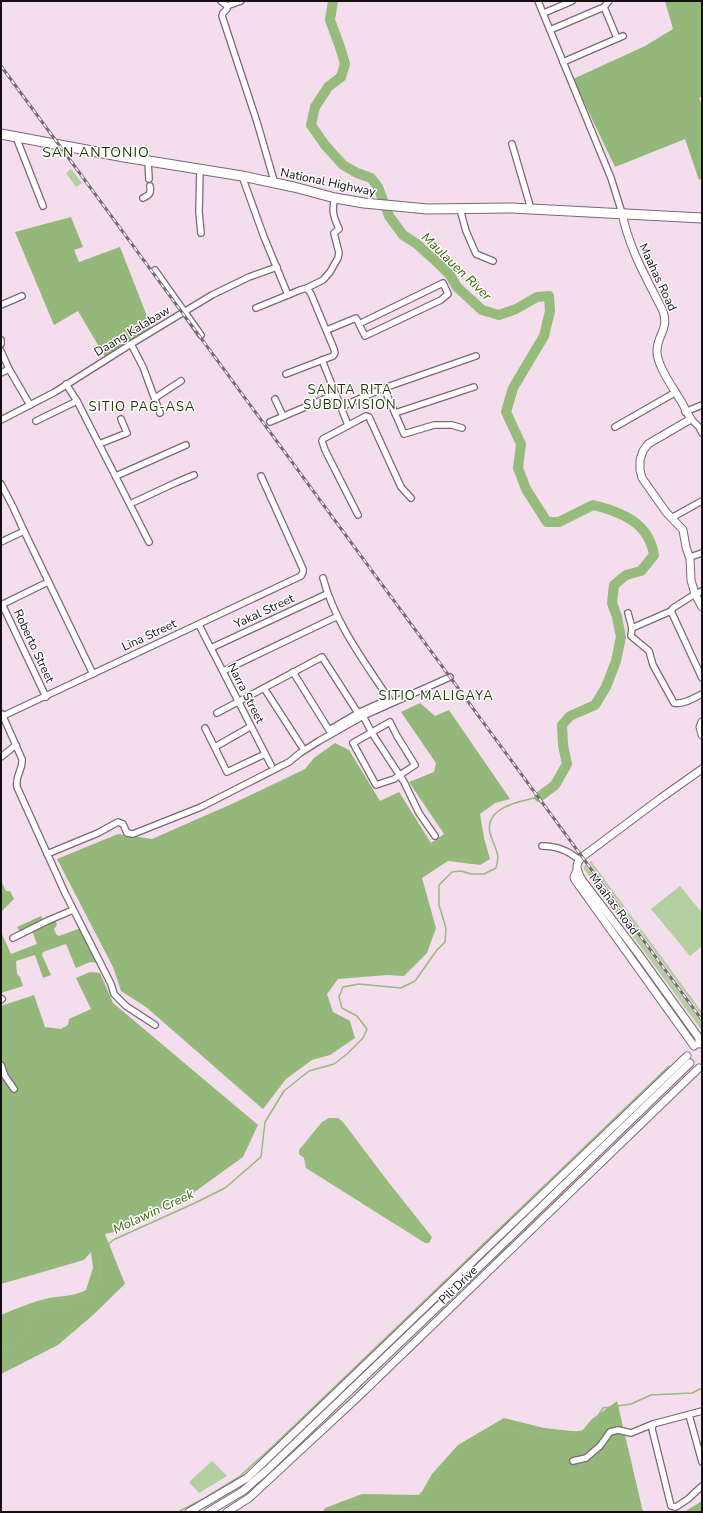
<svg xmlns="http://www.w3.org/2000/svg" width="703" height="1513" viewBox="0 0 703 1513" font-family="'Nunito Sans',sans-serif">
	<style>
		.green { fill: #b3cfa0 }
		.forest { fill: #94b87a }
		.water { fill: #96bb7c }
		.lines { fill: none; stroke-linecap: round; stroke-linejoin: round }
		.stream { stroke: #96bb7c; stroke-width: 1.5 }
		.river { stroke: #96bb7c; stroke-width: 10 }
		.minor-casing { stroke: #7b6775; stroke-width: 8 }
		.tertiary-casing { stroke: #7b6775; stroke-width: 9 }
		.primary-casing { stroke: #7b6775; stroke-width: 11 }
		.minor { stroke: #fff; stroke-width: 5.5 }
		.tertiary { stroke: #fff; stroke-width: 7 }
		.primary { stroke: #fff; stroke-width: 9 }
		.rail-casing { stroke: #786a74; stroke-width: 3 }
		.rail { stroke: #fff; stroke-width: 1.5; stroke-dasharray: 4.5; stroke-linecap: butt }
		.labels { text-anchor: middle; stroke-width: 3; stroke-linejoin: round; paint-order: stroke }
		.street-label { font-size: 12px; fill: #140d12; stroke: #fff }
		.water-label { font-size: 13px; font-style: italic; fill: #386204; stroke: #fff }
		.neighbourhood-label { font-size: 13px; letter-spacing: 1px; fill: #193200; stroke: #fff }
		.quarter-label { font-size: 14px; letter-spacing: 1px; fill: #193200; stroke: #fff }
	</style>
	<rect width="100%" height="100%" fill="#f4ddec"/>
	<!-- green -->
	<g class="green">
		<path d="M71,169L82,183L76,187L66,173Z"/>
		<path d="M591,861L702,1012V1016L589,862Z"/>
		<path d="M586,865L702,1023V1031L584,869V866Z"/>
		<path d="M680,886L702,913V946L690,956L651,909Z"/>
		<path d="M212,1461L227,1476L199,1493L189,1482Z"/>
	</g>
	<!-- forest -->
	<g class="forest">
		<path d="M665,1H702V96L699,98L702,105V178L699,180L685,139L615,167L573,79L645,46L673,29Z"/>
		<path d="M71,217L83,247L74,250L79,262L120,247L152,329L105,357L78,311L54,325L15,232Z"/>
		<path d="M420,703L435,716L449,710L510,799L495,803L480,814L484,838L490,859L480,865L448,861L422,878L436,928L427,953L404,976L387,975L338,979L327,994L333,1012L350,1021L355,1038L330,1055L312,1060L286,1079L263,1109L146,1007L121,991L113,967L57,859L118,834L152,839L234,803L305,769L314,758L335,743L349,750L380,801L399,792L431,843L444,834L409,782L434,772L436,763L401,712Z"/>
		<path d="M2,883L6,891H10L14,899L1,912V884Z"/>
		<path d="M41,916L44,922L54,918L57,925L54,929L56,934L59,936L81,928L99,963L90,962L76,968L66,944L43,952L42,955L51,975L43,978L35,955L16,961L17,974L20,977L23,986L1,993V932L11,954L37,944L32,930L21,933L17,927Z"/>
		<path d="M90,972L100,973L113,1003L258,1125L243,1157L193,1193L114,1232L105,1234L125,1284L93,1315L58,1345L1,1374V1315C17,1308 32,1302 49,1298C62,1296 74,1296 86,1290L93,1268L91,1252L84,1260L1,1284V1006L34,995L45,1027L61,1029L68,1025L69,1019L91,1009L76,978Z"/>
		<path d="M617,1401L643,1512H323L325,1508L362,1494L420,1495L432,1474L458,1445L504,1418L544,1428L581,1432L592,1419Z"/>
		<path d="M702,1501V1512H684Z"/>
	</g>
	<!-- water -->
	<path class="water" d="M329,1118H338L343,1122L386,1179L432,1237L429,1243H425L306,1168L304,1158L299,1154V1150L322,1122Z"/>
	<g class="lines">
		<!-- stream -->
		<g class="stream">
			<path d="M1,1350L6,1351C21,1342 26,1339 26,1320L35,1312L52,1304H68L92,1298C94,1293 98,1288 99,1283C103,1259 92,1260 113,1240L195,1203L225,1188L261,1157L265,1122L284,1091L309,1071L334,1064L347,1054L363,1038L367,1029L357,1016L342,1008L339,997L343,987L359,984L401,988L415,981L437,950L445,942L446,928L439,905V885L452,872L461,871L471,874H484L496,868C501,852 494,848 490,833C484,807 521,801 539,797"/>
			<path d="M178,1512L205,1498L239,1477L271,1448L669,1066"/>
			<path d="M334,1512L354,1507L394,1499L407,1500L417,1497L435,1481L440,1471L449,1461L478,1434L494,1429L535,1433L564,1434L595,1429L599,1414L603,1408L631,1404L651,1395L692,1393L702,1388"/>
			<path d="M695,1512L702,1507"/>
		</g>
		<!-- river -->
		<path class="river" d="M333,1L330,20L340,47L345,64L341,77L328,87L315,107L311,125L325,145L343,165L357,173L371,178L378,187L389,216L403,235L417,244L438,263L450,275L457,287L482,310L499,315L516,309L537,297L549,296L550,311L544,336L513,388L506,412L521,444L518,468L526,489L547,522H559L593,505C622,512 649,523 654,555L641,571L626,575L614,585L612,603L617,617L621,637L616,661L606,687L595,705L570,716L562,725L563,745L567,764L555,785L539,797"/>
		<!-- minor casing -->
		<g class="minor-casing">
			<g id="minor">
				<path d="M221,1L227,6V9L223,13L222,16L257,122L275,184"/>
				<path d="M538,1L611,178L622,213"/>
				<path d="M227,6L241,1"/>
				<path d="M604,7L617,38"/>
				<path d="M544,13L572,1"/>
				<path d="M550,30L604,7L609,1"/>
				<path d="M563,62L623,36"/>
				<path d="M16,137L43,206"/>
				<path d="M512,144L531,209"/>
				<path d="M148,161L149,179"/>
				<path d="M200,169L199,212L201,233"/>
				<path d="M242,176L264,237L288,295L300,290L307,288L311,294L334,349L335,353L333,356L286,374"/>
				<path d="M143,198C150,195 151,193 150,186"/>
				<path d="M460,209L466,231L476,254L493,261"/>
				<path d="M155,270L201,335"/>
				<path d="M307,288L323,280L330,272L338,258L339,253L334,233L339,229C334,218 331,210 335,198"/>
				<path d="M1,305L22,296"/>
				<path d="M256,308L288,295"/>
				<path d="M327,330L356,318L365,336L441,300L448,294L443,283L359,324"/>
				<path d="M1,340V344"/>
				<path d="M131,344L143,367L160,413"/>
				<path d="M1,351L9,369L1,373"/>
				<path d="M322,360L348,425"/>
				<path d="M9,369L30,405"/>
				<path d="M66,384L77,401L149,542"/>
				<path d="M384,388L404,434L434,425H452L462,428"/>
				<path d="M155,398L181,381"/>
				<path d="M275,399L283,416"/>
				<path d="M341,407L384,388L476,356"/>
				<path d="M685,412L702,405"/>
				<path d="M395,413L474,387"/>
				<path d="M691,419L699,427L702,433"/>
				<path d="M1,420L55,392L131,344L212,295L249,277L277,267"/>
				<path d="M36,421L77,401"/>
				<path d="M270,422L336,394"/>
				<path d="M615,427L676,392"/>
				<path d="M99,444L127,433L121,419"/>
				<path d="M116,476L186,445"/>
				<path d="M1,484L13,507L24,531L93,674"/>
				<path d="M130,504L175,483L194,475"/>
				<path d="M358,515L325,450L322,441L323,439L366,416L369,417L401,487L411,498"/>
				<path d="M673,517L702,501"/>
				<path d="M1,542L24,531"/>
				<path d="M690,557L702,553"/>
				<path d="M702,591L695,594L673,608L671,611L702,678"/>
				<path d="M2,604L46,697"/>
				<path d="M1,605L48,582"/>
				<path d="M628,613L632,628L631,636L649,651L653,665L674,703C683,705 694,698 702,694"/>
				<path d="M199,625L271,765"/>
				<path d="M632,628L671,611"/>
				<path d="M211,648L327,594"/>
				<path d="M223,671L336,617"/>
				<path d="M293,672L329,730L358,713L389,699C364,661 335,623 323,578"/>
				<path d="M264,688L302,747"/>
				<path d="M217,713L322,657L358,713"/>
				<path d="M2,714L22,759C23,771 15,774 17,787L65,893L111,984L114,994L126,1006L155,1025"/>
				<path d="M3,716L301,576L303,572V569L261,476"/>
				<path d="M363,716L372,733L404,782L419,813L435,836"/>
				<path d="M390,722L397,736L415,765L394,779L376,785L353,743Z"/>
				<path d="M205,728L227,772L265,754"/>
				<path d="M215,747L250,727"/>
				<path d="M1,757L16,745"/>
				<path d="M542,846C557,846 568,850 579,860"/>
				<path d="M47,854L98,833L118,822L123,824L127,833L133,834L201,807L289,762L300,753L319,741L363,716L450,677"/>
				<path d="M13,938L47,921L73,910"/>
				<path d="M1,1000L2,999"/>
				<path d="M1,1065L5,1076L14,1089"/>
				<path d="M702,1411L653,1424L652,1429L671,1506L676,1507L688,1499L702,1486"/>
				<path d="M689,1415L702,1462"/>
				<path d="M573,1461L586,1458L600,1446L610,1432L618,1430L631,1433L653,1424"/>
			</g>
		</g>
		<!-- tertiary casing -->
		<g class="tertiary-casing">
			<g id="tertiary">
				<path d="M622,213C629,249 647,279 663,311C669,330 658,333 657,350C656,364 672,386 679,398C684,405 686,412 691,419L648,444L643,451L640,460V470L642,478L666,512L683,530L686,547L690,559L691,580L695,594L702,607"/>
				<path d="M702,722L700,727L702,735"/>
				<path d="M577,870L574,877L575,880L694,1046"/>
				<path d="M699,1044V1038L637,952L582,880C577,871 574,865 582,857L661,798L702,769"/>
				<path d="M189,1512L247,1478L687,1056"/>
				<path d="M208,1512L243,1491L266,1471L472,1274L690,1063"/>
				<path d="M227,1512L249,1498L357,1398L699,1068"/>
			</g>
		</g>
		<!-- primary casing -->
		<g class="primary-casing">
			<path id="primary" d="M1,134L124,157L242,176L294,187L335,198L364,203L427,209L512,208L702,218"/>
		</g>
		<!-- minor -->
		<use href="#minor" class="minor"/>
		<!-- tertiary -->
		<use href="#tertiary" class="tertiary"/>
		<!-- primary -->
		<use href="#primary" class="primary"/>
		<!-- rail casing -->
		<g class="rail-casing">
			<path id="rail" d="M1,66L702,1020"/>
		</g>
		<!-- rail -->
		<use href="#rail" class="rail"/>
	</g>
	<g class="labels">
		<!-- street labels -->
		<g class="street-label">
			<text transform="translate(328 182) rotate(12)" y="4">National Highway</text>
			<text transform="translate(658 277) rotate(65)" y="4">Maahas Road</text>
			<text transform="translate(132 331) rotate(-31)" y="4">Daang Kalabaw</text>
			<text transform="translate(264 611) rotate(-25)" y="4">Yakal Street</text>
			<text transform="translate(149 635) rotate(-25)" y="4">Lina Street</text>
			<text transform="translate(34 646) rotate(65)" y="4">Roberto Street</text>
			<text transform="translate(246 693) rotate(63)" y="4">Narra Street</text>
			<text transform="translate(614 904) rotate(53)" y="4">Maahas Road</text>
			<text transform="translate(458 1285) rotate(-44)" y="4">Pili Drive</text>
		</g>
		<!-- water labels -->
		<g class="water-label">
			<text transform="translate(457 266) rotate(44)" y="5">Maulauen River</text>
			<text transform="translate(153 1211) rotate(-25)" y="5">Molawin Creek</text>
		</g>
		<!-- neighbourhood labels -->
		<g class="neighbourhood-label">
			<text x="350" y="394">SANTA RITA<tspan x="350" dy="15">SUBDIVISION</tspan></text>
			<text x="142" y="411">SITIO PAG-ASA</text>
			<text x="436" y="700">SITIO MALIGAYA</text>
		</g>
		<!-- quarter labels -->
		<g class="quarter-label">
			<text x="96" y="157">SAN ANTONIO</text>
		</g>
	</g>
	<!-- border -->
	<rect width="703" height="1513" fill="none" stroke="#140d12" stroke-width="4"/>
</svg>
